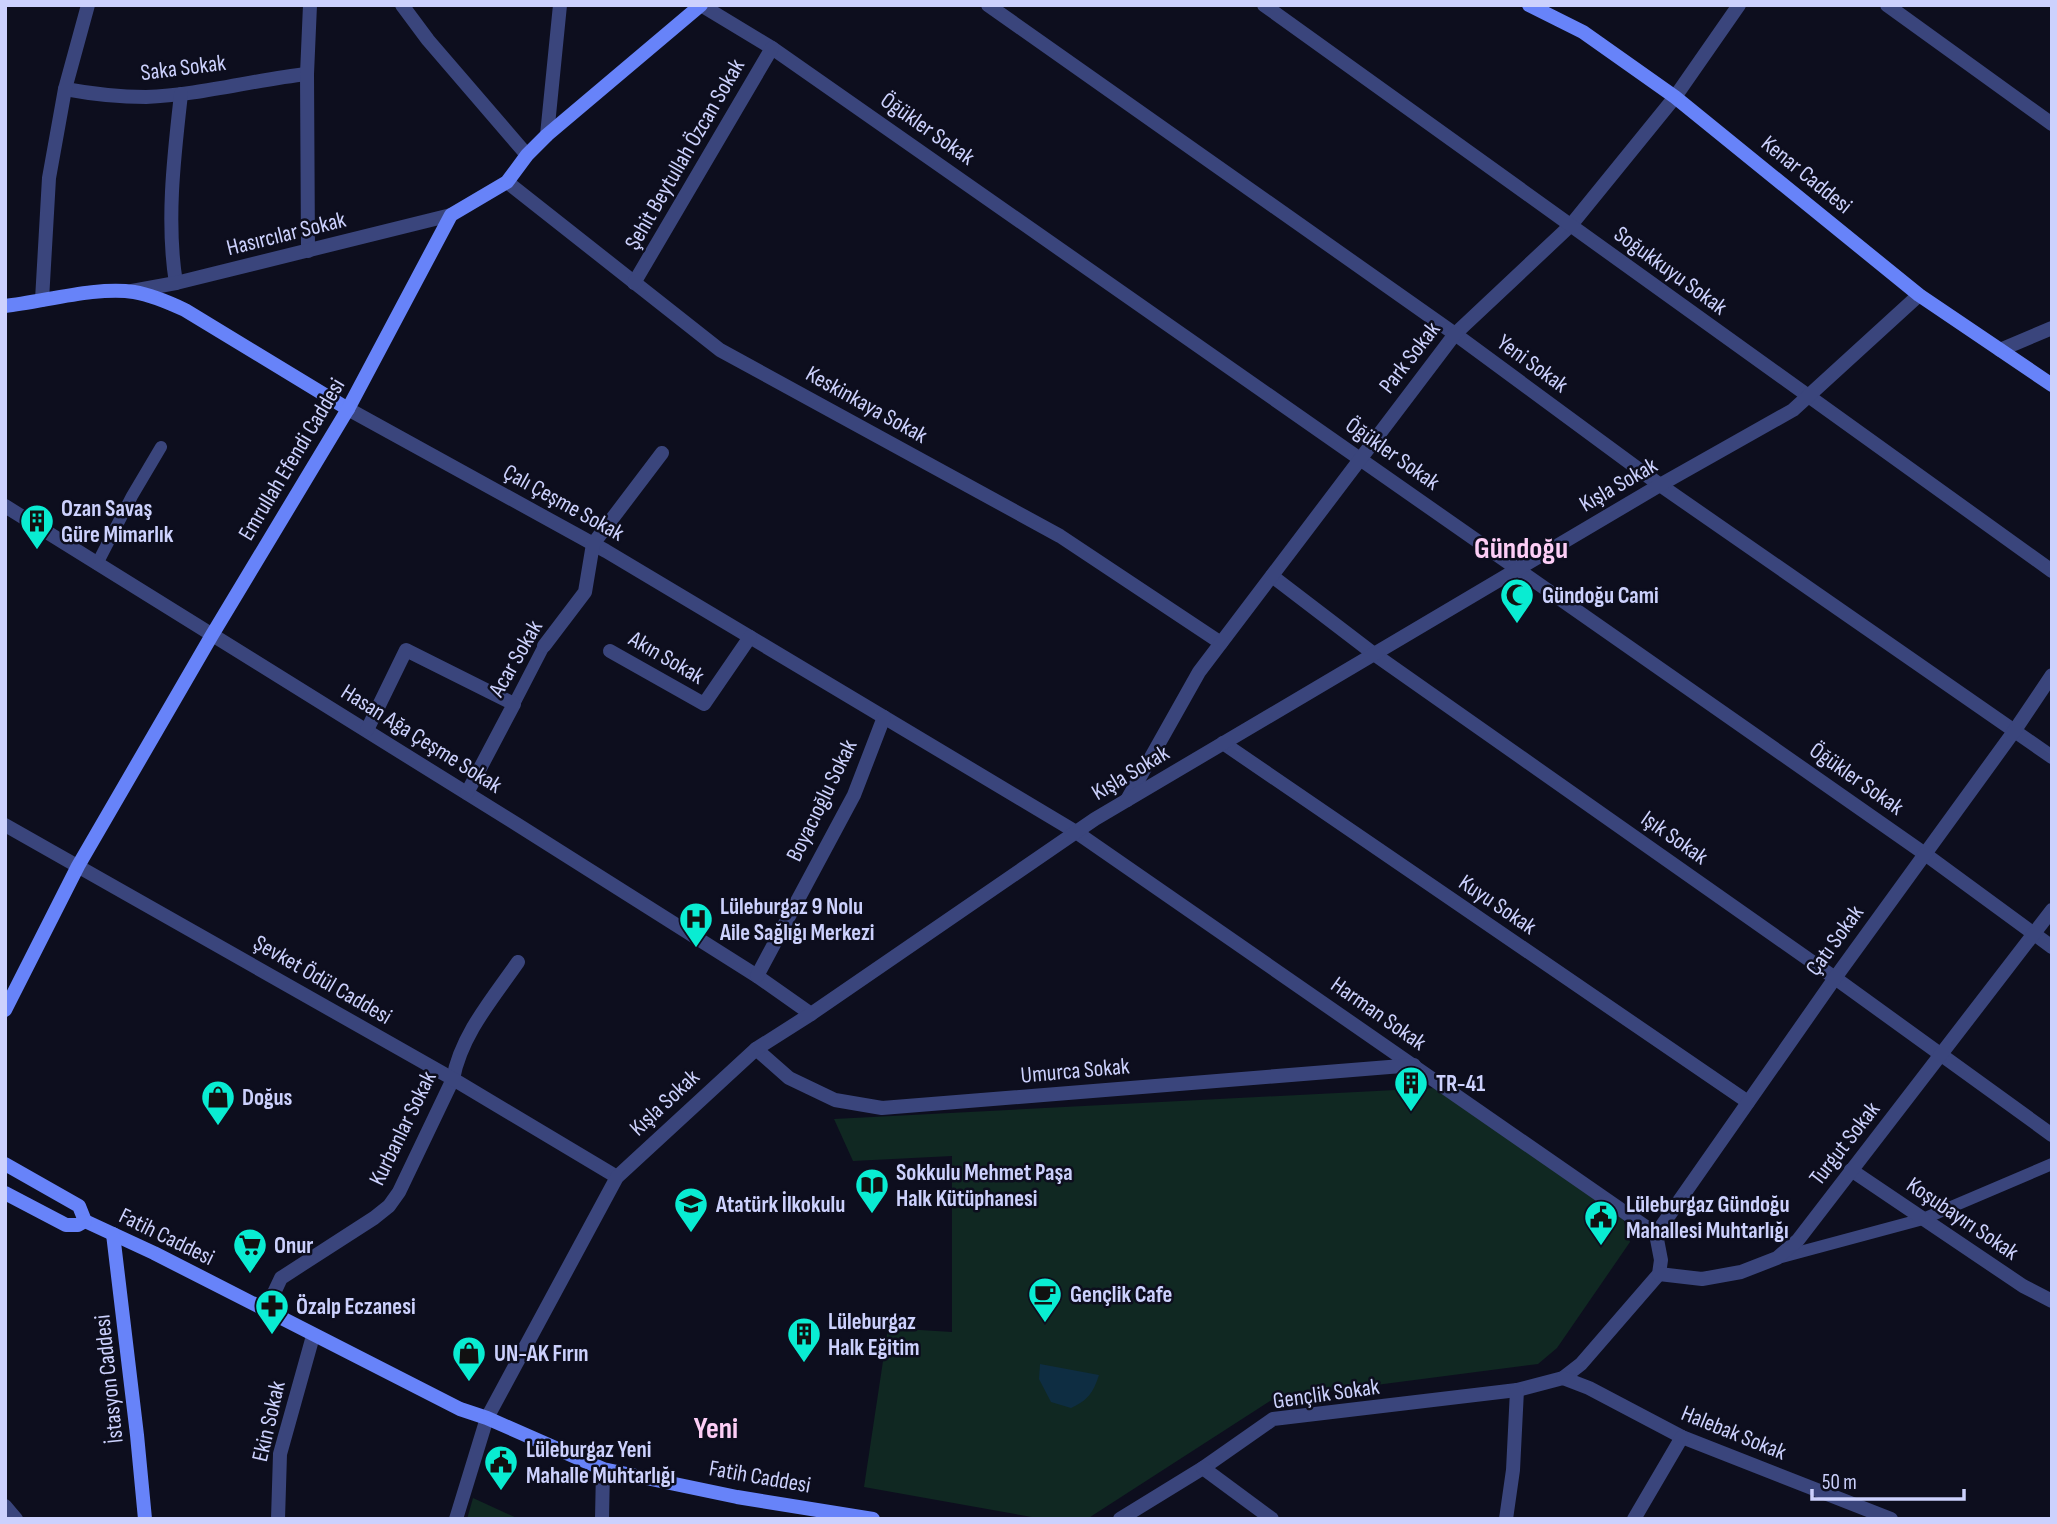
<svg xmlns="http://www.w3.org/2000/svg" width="2057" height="1524" viewBox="0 0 2057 1524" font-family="'Sofia Sans Condensed',sans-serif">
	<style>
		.green { fill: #102822 }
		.water { fill: #0e2d42 }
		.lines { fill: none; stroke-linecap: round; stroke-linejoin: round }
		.pedestrian { stroke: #3a457c; stroke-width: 12 }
		.minor { stroke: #3a457c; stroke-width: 14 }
		.tertiary { stroke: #3a457c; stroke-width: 14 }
		.secondary { stroke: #6783f9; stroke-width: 14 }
		.labels { text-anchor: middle; stroke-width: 5; stroke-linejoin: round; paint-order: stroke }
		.street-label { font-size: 23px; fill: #ccd1fd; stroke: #0d0e1e }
		.poi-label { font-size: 23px; font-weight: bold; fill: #ccd1fd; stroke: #0d0e1e; text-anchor: start }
		.district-label { font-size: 30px; font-weight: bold; fill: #fdcef6; stroke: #0d0e1e }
	</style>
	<rect width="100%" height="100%" fill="#0d0e1e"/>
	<!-- green -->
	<g class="green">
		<path d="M1434,1088L1623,1218L1630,1242L1557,1348L1538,1364L1299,1395L1270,1401L1087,1519H1043L864,1487L888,1328L952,1332V1156L853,1161L834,1119Z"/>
		<path d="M473,1498L519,1519H467Z"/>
	</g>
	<!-- water -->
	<path class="water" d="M1040,1364L1099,1375C1093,1393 1088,1400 1071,1408L1051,1402L1039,1379Z"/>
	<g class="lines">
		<!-- pedestrian -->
		<g class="pedestrian">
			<path d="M97,564L132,496L161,447"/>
			<path d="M514,704L544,646"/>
			<path d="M1778,1258L1923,1219L2052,1164"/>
		</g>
		<!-- minor -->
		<g class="minor">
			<path d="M402,5L428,40L527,155"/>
			<path d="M701,5L772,48L1925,854L2052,947"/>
			<path d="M988,5L1455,334L1660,485L2052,757"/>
			<path d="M1887,5L2052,124"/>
			<path d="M65,89C92,94 118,97 146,97C200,95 253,80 307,74"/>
			<path d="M547,135L560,5"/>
			<path d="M507,182L720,350L1060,536L1221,643"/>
			<path d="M308,251L307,74L310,5"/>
			<path d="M176,283C166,222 174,156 181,94"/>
			<path d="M634,283L772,48"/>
			<path d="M42,300L49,178L65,89L88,5"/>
			<path d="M2000,350L2052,328"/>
			<path d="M348,409L606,551L1076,832L1656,1234L1661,1260L1659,1274L1581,1364L1563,1378L1517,1390L1273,1419L1203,1468L1120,1519"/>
			<path d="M5,506L518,825L757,976L811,1014"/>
			<path d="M1272,576L1374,654L1835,978L2052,1135"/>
			<path d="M544,646L585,592L593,544L662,453"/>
			<path d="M610,651L704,704L750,637"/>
			<path d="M367,730L406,650L514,704L467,793"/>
			<path d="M1223,743L1748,1102"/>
			<path d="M1127,800L1199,672L1455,334L1571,225L1675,97L1739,5"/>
			<path d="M757,976L854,795L884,717"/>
			<path d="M756,1049L789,1078L835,1100L882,1108L1414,1065"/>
			<path d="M1851,1170L2023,1286L2052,1301"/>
			<path d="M1656,1234L1835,978L2015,730L2052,675"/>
			<path d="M1659,1274L1702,1279L1741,1272L1777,1258L1798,1240L2052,910"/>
			<path d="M265,1312L281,1278L374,1218L389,1206L399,1192L453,1079C461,1035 493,998 518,962"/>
			<path d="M1563,1378L1589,1388L1682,1437L1891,1519"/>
			<path d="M1203,1468L1272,1519"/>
			<path d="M5,1506L16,1519"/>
			<path d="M278,1519L280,1454L313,1336"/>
			<path d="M456,1519L487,1418"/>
			<path d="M602,1519L603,1469"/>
			<path d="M1506,1519L1513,1470L1517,1390"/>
			<path d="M1634,1519L1682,1437"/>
		</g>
		<!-- tertiary -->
		<g class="tertiary">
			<path d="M1264,5L2052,571"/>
			<path d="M132,291L176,283L451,215"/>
			<path d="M5,825L453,1079L617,1177"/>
			<path d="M487,1418L617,1177L756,1049L811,1014L1095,819L1660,485L1793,410L1919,295"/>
		</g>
		<!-- secondary -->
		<g class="secondary">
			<path d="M1529,5L1583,32L1675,97L1919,295L2052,385"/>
			<path d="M5,306C43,302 97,286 134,292C152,295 168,302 185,310L348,409"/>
			<path d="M5,1010L78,866L212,635L348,409L451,215L507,182L527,155L547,135L701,5"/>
			<path d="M5,1164L79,1206L85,1221L154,1253L460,1409L487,1418L603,1469L737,1497L873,1519"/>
			<path d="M5,1193L66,1225H78L85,1221"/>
			<path d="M113,1234L137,1435L145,1519"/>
		</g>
	</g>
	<!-- icons -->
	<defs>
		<g id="building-pin" transform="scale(1.75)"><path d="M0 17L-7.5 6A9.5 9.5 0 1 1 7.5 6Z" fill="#09ecd2" stroke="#0d0e1e"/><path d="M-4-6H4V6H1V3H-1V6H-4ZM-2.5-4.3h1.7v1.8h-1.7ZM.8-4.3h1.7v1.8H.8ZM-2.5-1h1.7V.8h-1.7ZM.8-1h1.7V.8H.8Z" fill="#111"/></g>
		<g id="mosque-pin" transform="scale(1.75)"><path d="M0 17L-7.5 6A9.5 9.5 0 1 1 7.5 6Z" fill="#09ecd2" stroke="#0d0e1e"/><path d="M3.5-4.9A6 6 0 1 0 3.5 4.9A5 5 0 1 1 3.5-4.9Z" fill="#111"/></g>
		<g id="hospital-pin" transform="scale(1.75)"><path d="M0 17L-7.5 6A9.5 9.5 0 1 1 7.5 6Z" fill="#09ecd2" stroke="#0d0e1e"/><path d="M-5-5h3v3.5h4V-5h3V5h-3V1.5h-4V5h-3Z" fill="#111"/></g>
		<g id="shop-pin" transform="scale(1.75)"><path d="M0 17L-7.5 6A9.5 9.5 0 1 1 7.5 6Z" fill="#09ecd2" stroke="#0d0e1e"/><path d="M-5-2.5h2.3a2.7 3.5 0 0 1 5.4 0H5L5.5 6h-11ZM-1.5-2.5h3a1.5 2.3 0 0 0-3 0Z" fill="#111"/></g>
		<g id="library-pin" transform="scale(1.75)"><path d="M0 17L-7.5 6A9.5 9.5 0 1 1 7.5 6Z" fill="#09ecd2" stroke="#0d0e1e"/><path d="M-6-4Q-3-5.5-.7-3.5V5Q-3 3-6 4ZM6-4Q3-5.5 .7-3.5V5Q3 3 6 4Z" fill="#111"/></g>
		<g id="school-pin" transform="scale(1.75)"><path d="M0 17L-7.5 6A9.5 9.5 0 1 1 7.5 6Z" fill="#09ecd2" stroke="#0d0e1e"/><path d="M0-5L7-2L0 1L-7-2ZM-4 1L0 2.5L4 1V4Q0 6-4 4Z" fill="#111"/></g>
		<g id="civic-pin" transform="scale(1.75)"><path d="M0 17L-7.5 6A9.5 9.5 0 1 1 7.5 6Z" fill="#09ecd2" stroke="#0d0e1e"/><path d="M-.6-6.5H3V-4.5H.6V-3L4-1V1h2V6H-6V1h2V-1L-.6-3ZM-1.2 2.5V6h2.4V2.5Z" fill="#111"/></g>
		<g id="supermarket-pin" transform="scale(1.75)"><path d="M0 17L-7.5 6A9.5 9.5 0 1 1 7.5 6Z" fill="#09ecd2" stroke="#0d0e1e"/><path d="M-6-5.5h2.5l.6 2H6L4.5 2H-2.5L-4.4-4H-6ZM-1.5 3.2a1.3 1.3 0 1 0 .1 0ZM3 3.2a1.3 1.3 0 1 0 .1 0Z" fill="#111"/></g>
		<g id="cafe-pin" transform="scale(1.75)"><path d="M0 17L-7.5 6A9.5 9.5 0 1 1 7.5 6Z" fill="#09ecd2" stroke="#0d0e1e"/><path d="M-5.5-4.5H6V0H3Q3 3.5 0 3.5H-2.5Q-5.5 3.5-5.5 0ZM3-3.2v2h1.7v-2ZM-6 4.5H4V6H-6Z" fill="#111"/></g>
		<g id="pharmacy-pin" transform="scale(1.75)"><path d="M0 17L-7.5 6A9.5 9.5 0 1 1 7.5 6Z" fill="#09ecd2" stroke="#0d0e1e"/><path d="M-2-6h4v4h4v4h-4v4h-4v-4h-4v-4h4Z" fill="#111"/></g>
	</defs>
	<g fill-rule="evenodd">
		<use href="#building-pin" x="37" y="521"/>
		<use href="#mosque-pin" x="1517" y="595"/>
		<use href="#hospital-pin" x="696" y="919"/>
		<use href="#building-pin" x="1411" y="1083"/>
		<use href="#shop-pin" x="218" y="1097"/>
		<use href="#library-pin" x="872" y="1185"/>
		<use href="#school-pin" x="691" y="1204"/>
		<use href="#civic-pin" x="1601" y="1217"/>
		<use href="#supermarket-pin" x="250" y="1245"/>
		<use href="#cafe-pin" x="1045" y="1294"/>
		<use href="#pharmacy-pin" x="272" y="1306"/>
		<use href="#building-pin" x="804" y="1334"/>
		<use href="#shop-pin" x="469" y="1353"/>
		<use href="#civic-pin" x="501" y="1462"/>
	</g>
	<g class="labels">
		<!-- street labels -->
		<g class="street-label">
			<text transform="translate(183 67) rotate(-7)" y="8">Saka Sokak</text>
			<text transform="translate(928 128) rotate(35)" y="8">Öğükler Sokak</text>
			<text transform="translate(684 154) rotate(-60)" y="8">Şehit Beytullah Özcan Sokak</text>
			<text transform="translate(1807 174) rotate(39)" y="8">Kenar Caddesi</text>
			<text transform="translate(286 233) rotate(-14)" y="8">Hasırcılar Sokak</text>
			<text transform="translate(1671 270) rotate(36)" y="8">Soğukkuyu Sokak</text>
			<text transform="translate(1409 357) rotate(-52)" y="8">Park Sokak</text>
			<text transform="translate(1533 363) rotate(36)" y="8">Yeni Sokak</text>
			<text transform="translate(867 404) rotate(29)" y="8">Keskinkaya Sokak</text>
			<text transform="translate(1393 453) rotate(35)" y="8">Öğükler Sokak</text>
			<text transform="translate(291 459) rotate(-59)" y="8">Emrullah Efendi Caddesi</text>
			<text transform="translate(1618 484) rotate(-30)" y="8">Kışla Sokak</text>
			<text transform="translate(564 502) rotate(29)" y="8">Çalı Çeşme Sokak</text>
			<text transform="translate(667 657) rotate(30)" y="8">Akın Sokak</text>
			<text transform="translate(515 658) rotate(-60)" y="8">Acar Sokak</text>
			<text transform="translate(422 738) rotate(32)" y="8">Hasan Ağa Çeşme Sokak</text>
			<text transform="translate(1130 772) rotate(-31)" y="8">Kışla Sokak</text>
			<text transform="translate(1857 778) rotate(35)" y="8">Öğükler Sokak</text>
			<text transform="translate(821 800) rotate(-64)" y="8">Boyacıoğlu Sokak</text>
			<text transform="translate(1675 837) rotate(35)" y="8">Işık Sokak</text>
			<text transform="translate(1498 904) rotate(34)" y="8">Kuyu Sokak</text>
			<text transform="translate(1834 940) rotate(-54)" y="8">Çatı Sokak</text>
			<text transform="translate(323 979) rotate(30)" y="8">Şevket Ödül Caddesi</text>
			<text transform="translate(1379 1013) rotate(35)" y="8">Harman Sokak</text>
			<text transform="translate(1075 1070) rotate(-5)" y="8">Umurca Sokak</text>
			<text transform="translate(664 1102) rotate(-43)" y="8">Kışla Sokak</text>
			<text transform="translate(402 1128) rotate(-64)" y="8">Kurbanlar Sokak</text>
			<text transform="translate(1844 1143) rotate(-52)" y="8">Turgut Sokak</text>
			<text transform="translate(1963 1218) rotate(34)" y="8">Koşubayırı Sokak</text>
			<text transform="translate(167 1236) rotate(26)" y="8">Fatih Caddesi</text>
			<text transform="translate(108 1379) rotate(-96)" y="8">İstasyon Caddesi</text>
			<text transform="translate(1326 1393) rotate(-8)" y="8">Gençlik Sokak</text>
			<text transform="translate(268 1421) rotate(-77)" y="8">Ekin Sokak</text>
			<text transform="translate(1734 1432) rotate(22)" y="8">Halebak Sokak</text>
			<text transform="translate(760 1476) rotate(10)" y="8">Fatih Caddesi</text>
		</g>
		<!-- poi labels -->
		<g class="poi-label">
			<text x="61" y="516">Ozan Savaş<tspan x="61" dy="26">Güre Mimarlık</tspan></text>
			<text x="1542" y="603">Gündoğu Cami</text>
			<text x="720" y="914">Lüleburgaz 9 Nolu<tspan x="720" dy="26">Aile Sağlığı Merkezi</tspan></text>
			<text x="1436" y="1091">TR-41</text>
			<text x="242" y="1105">Doğus</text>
			<text x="896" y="1180">Sokkulu Mehmet Paşa<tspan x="896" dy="26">Halk Kütüphanesi</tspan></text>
			<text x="716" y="1212">Atatürk İlkokulu</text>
			<text x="1626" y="1212">Lüleburgaz Gündoğu<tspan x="1626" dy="26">Mahallesi Muhtarlığı</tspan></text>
			<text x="274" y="1253">Onur</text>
			<text x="1070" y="1302">Gençlik Cafe</text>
			<text x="296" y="1314">Özalp Eczanesi</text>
			<text x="828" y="1329">Lüleburgaz<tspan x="828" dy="26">Halk Eğitim</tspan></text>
			<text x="494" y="1361">UN-AK Fırın</text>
			<text x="526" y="1457">Lüleburgaz Yeni<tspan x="526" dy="26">Mahalle Muhtarlığı</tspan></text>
		</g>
		<!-- district labels -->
		<g class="district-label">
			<text x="1521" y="558">Gündoğu</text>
			<text x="716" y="1438">Yeni</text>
		</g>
	</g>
	<!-- border -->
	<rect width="2057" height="1524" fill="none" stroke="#ccd1fd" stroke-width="14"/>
	<!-- scale -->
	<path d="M1812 1489v10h152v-10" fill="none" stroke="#ccd1fd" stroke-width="3.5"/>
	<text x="1822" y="1489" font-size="21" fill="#ccd1fd" stroke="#0d0e1e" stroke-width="5" paint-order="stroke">50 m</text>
</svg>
